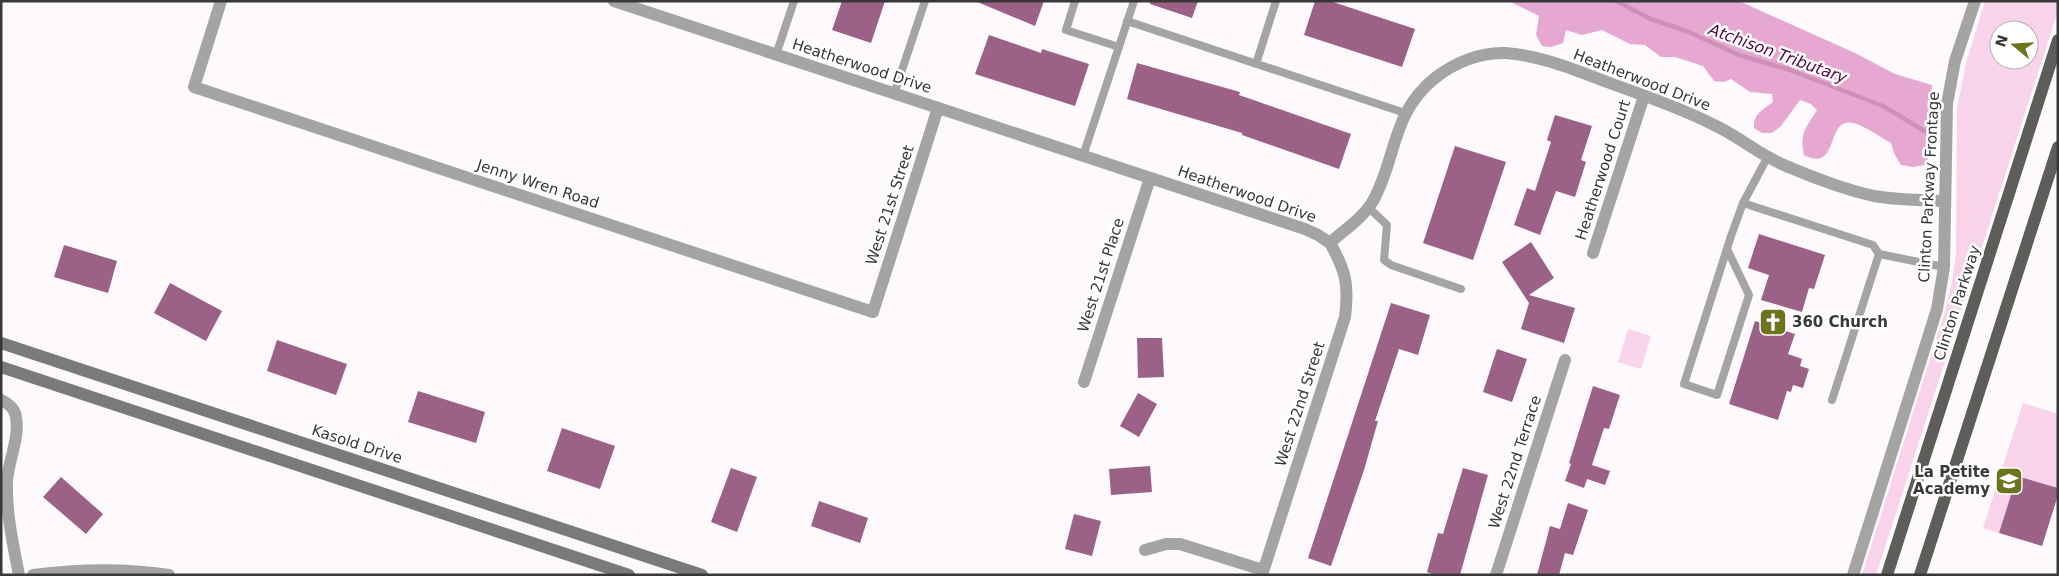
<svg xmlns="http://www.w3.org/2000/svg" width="2059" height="576" viewBox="0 0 2059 576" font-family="'DejaVu Sans',sans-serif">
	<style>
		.green { fill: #f8d3ea; fill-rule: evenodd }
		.forest { fill: #e6a7d0 }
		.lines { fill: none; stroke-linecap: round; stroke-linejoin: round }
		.stream { stroke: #ce90b8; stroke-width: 4.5 }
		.building { fill: #9b6187 }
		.lane { stroke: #a4a4a2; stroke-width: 8 }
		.street { stroke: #a4a4a2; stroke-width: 12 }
		.secondary { stroke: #7a7b78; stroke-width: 12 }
		.primary { stroke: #5d5e5a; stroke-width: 12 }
		.labels { text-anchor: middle; stroke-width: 5; stroke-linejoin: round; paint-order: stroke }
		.street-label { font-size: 15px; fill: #393839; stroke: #fff }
		.poi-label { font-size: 15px; font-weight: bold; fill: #393839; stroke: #fff; text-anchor: start }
		.water-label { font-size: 16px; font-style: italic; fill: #51073f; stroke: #fff }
	</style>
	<rect width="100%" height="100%" fill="#fef9fc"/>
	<!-- green -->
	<g class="green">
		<path d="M1985,1H2058V11L1876,575H1862L1946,308L1952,282L1956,253L1957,109L1966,63ZM1999,30H2029V60H1999Z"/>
		<path d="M1628,329L1651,336L1641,369L1618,362Z"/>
		<path d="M2023,403L2058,414V488L2017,476L1999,533L1983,528Z"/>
	</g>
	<!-- forest -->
	<path class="forest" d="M1509,1H1739L1855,53L1895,74L1932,85L1928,159L1925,165L1913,167L1901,165L1895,155L1891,143C1880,137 1864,125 1853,123C1825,116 1840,174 1804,155C1799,133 1806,128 1817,110L1811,104L1800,100L1781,126L1772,133H1762L1754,128C1753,114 1762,110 1773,102L1772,94L1750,92L1731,79L1724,82L1714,81L1703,66L1675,57H1661L1645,45L1630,44L1602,30L1582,35L1566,30L1563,43L1551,47L1542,46L1536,35L1539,16Z"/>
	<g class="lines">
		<!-- stream -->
		<path class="stream" d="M1616,1L1651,19L1689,32L1739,55L1790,70L1883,106L1928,133"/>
	</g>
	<!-- building -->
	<g class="building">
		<path d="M842,1H885L871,43L832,30Z"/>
		<path d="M975,1H1044L1035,26Z"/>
		<path d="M1150,1H1198L1192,18L1150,4Z"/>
		<path d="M1315,1H1330L1415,29L1402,67L1304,35Z"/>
		<path d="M989,35L1041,53L1042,49L1089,64L1075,106L975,74Z"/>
		<path d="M1137,63L1240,92L1239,95L1351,134L1339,169L1242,135V133L1127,99Z"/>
		<path d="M1555,115L1592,126L1581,160L1586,162L1575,197L1556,191L1540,235L1514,225L1527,188L1535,191L1551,142L1547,140Z"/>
		<path d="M1455,146L1506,162L1473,260L1423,243Z"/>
		<path d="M1759,234L1825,255L1814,289L1809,288L1802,312L1761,300L1769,275L1748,268Z"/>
		<path d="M1531,242L1554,278L1529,295L1575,308L1564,343L1521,329L1529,303L1502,262Z"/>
		<path d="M64,245L117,261L108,293L54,277Z"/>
		<path d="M170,283L222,311L206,341L154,313Z"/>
		<path d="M1391,303L1430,315L1418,355L1399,349L1375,421H1378L1364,470L1331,566L1308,558Z"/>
		<path d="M1755,321L1795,334L1788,354L1802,359L1800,366L1809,369L1803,388L1793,385L1791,392L1787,391L1778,420L1729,404Z"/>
		<path d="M1137,338H1162L1164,377L1138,378Z"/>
		<path d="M277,340L347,364L336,395L267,371Z"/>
		<path d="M1497,349L1527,359L1512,402L1483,392Z"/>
		<path d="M1593,386L1620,395L1609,429L1604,428L1592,465L1610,471L1605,485L1587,479L1584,488L1565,481L1571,464L1569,463Z"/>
		<path d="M418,391L485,412L476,443L408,422Z"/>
		<path d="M1138,393L1157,404L1139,437L1120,426Z"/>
		<path d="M562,428L615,446L600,489L547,471Z"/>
		<path d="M1150,466L1152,492L1111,495L1109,469Z"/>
		<path d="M731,468L757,477L737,532L711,522Z"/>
		<path d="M1463,468L1488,475L1460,575H1435L1427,572L1438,533L1443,534Z"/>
		<path d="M2017,476L2058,488V495L2042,546L1999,533Z"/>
		<path d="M61,477L103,514L86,534L43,497Z"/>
		<path d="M819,501L868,518L860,543L811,526Z"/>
		<path d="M1568,503L1588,510L1573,555L1565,553L1559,575H1537L1550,526L1560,529Z"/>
		<path d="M1074,514L1101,521L1092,556L1065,549Z"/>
	</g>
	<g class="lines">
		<!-- lane -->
		<g class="lane">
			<path d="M1075,1L1066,30L1119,47"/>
			<path d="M1127,21L1405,113"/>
			<path d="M776,55L794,1"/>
			<path d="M1256,64L1276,1"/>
			<path d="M894,94L925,1"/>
			<path d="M1083,156L1134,1"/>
			<path d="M1767,158L1743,203L1873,245L1879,254L1944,267"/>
			<path d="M1368,207L1387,225L1384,260L1391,265L1461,289"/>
			<path d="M1727,249L1749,295L1717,395L1684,384L1731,236L1743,203"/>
			<path d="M1832,400L1879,254"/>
		</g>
		<!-- street -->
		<g class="street">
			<path d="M221,1L194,87L873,312L938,108"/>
			<path d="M614,1L1305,229L1318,235L1330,243C1344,230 1363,218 1373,201C1397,158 1391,113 1435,78C1454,63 1480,52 1505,53C1540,55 1575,70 1607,82C1642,95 1679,107 1712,124C1741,137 1761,157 1791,168C1814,178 1850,191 1874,196C1897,200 1921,200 1945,201"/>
			<path d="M1593,253L1644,96"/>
			<path d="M1084,382L1150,178"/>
			<path d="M1,400C8,403 15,409 16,417C20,438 8,461 7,482C6,513 13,544 19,575"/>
			<path d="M1145,550L1166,544H1180L1263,570"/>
			<path d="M33,575C79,569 123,568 169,575"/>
			<path d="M1262,575L1345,317C1349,285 1346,271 1330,243"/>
			<path d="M1496,575L1565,360"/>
			<path d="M1853,575L1937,309L1944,267L1947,104L1955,61L1975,1"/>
		</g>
		<!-- secondary -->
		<g class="secondary">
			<path d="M1,343L702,575"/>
			<path d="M1,367L629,575"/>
		</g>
		<!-- primary -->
		<g class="primary">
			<path d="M1887,575L2058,40"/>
			<path d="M1920,575L2058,147"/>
		</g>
	</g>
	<!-- icons -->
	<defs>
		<g id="church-square" transform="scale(1.4375)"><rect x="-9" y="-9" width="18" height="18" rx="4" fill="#6c741d" stroke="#fff"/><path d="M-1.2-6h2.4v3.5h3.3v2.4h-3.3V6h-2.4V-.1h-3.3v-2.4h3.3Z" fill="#fff"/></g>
		<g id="school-square" transform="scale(1.4375)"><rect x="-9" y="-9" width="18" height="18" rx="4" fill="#6c741d" stroke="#fff"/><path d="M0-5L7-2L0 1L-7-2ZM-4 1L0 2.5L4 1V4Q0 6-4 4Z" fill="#fff"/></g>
	</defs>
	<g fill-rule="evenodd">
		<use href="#church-square" x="1773" y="322"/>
		<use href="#school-square" x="2009" y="481"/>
	</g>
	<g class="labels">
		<!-- street labels -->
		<g class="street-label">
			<text transform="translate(862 66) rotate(18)" y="5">Heatherwood Drive</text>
			<text transform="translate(1642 80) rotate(21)" y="5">Heatherwood Drive</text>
			<text transform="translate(1603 170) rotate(-72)" y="5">Heatherwood Court</text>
			<text transform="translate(538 184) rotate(18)" y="5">Jenny Wren Road</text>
			<text transform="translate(1929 187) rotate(-87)" y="5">Clinton Parkway Frontage</text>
			<text transform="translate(1247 194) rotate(19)" y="5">Heatherwood Drive</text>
			<text transform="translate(890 205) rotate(-72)" y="5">West 21st Street</text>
			<text transform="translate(1101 275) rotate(-72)" y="5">West 21st Place</text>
			<text transform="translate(1957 303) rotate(-72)" y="5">Clinton Parkway</text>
			<text transform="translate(1300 404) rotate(-72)" y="5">West 22nd Street</text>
			<text transform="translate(357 444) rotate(18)" y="5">Kasold Drive</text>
			<text transform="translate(1515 462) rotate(-72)" y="5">West 22nd Terrace</text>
		</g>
		<!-- poi labels -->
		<g class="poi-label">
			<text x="1792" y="327">360 Church</text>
			<text x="1990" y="477" text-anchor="end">La Petite<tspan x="1990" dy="17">Academy</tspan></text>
		</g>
		<!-- water labels -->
		<g class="water-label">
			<text transform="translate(1778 53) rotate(20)" y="6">Atchison Tributary</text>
		</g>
	</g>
	<!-- border -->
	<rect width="2059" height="576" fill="none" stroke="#393839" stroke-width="5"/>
	<!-- north arrow -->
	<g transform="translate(2014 45) rotate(288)"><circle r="24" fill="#ffffff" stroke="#b0afb0"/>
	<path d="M0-4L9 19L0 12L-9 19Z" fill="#6c741d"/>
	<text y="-8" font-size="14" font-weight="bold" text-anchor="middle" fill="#393839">N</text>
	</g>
</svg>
